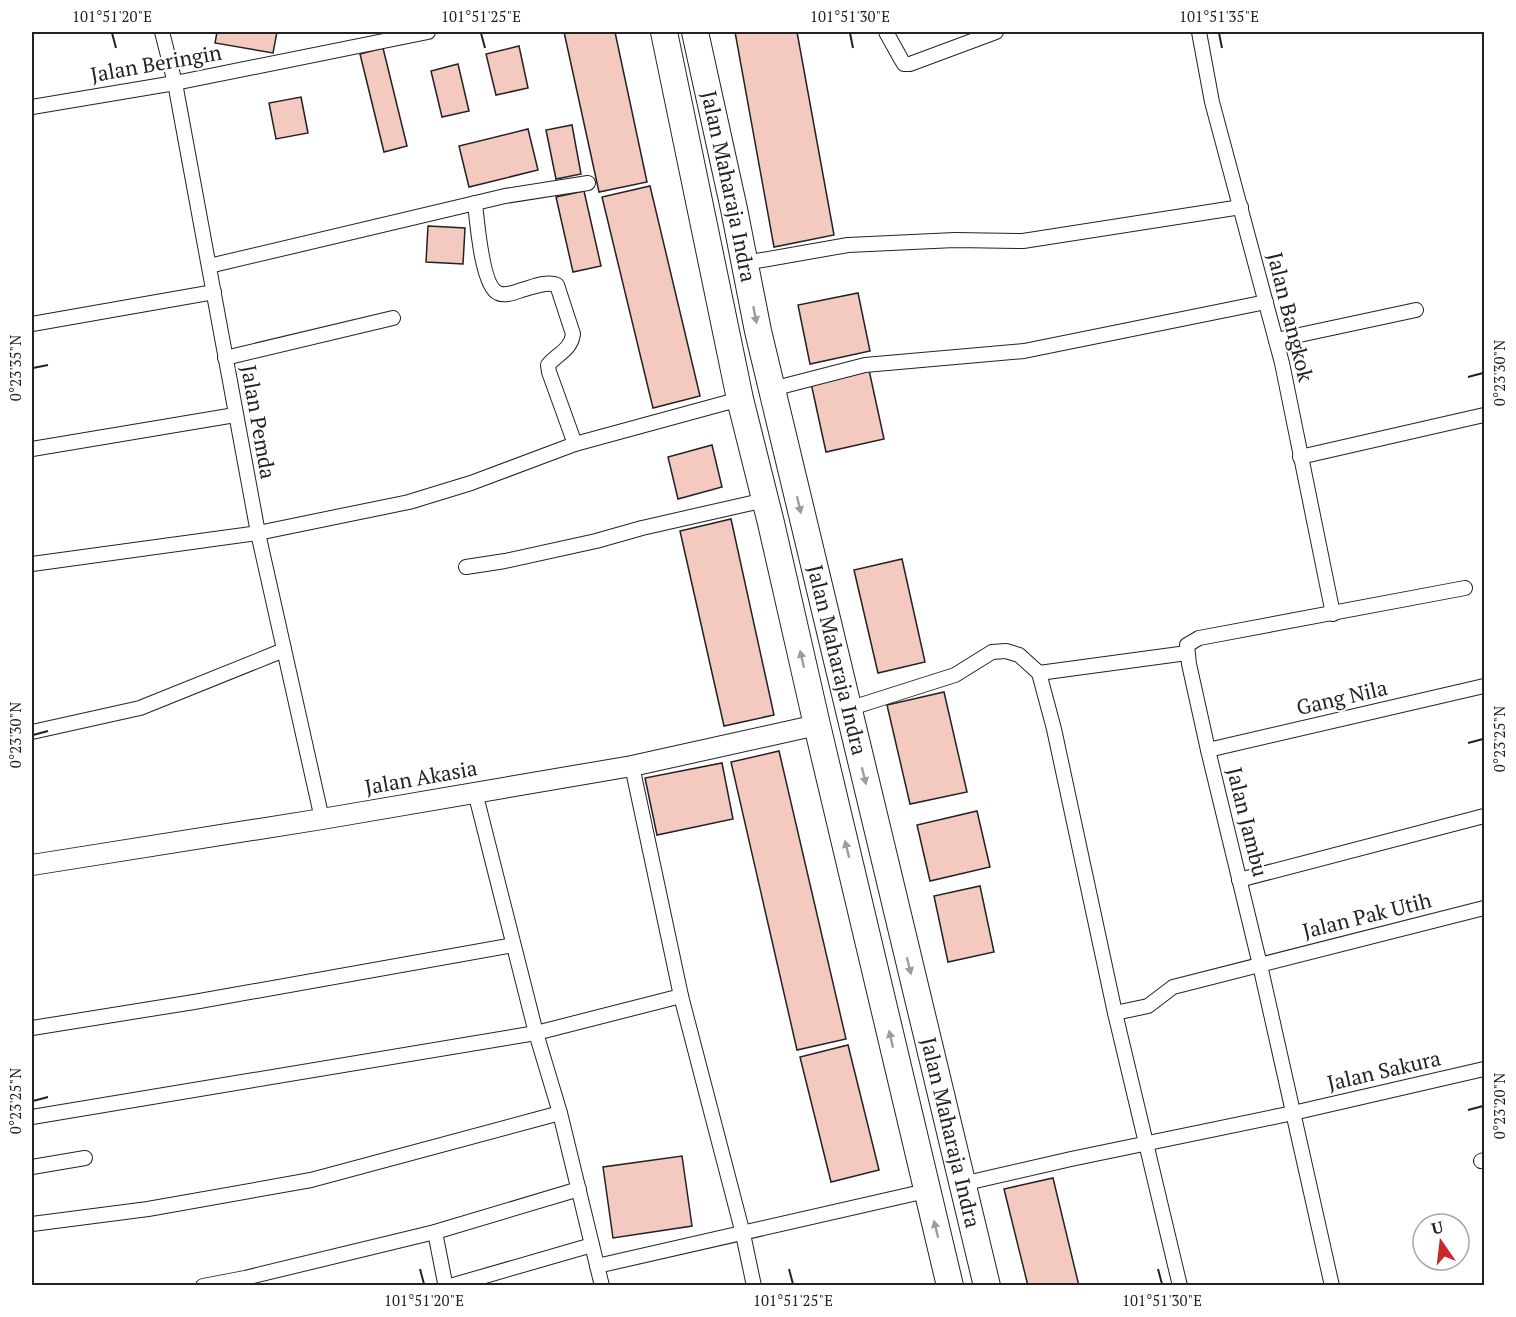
<svg xmlns="http://www.w3.org/2000/svg" width="1516" height="1317" viewBox="0 0 1516 1317" font-family="'PT Serif',serif">
	<style>
		.building { fill: #f3c9c0; stroke: #222; stroke-width: 1.5 }
		.lines { fill: none; stroke-linecap: round; stroke-linejoin: round }
		.street-casing { stroke: #222; stroke-width: 16 }
		.secondary-casing { stroke: #222; stroke-width: 22 }
		.highway-casing { stroke: #222; stroke-width: 28 }
		.street { stroke: #fff; stroke-width: 14 }
		.secondary { stroke: #fff; stroke-width: 20 }
		.highway { stroke: #fff; stroke-width: 26 }
		.oneway { fill: #9c9c9c }
		.ticks { fill: none; stroke: #222; stroke-width: 2 }
		.labels { text-anchor: middle; stroke-width: 4.5; stroke-linejoin: round; paint-order: stroke }
		.street-label { font-size: 21px; fill: #222; stroke: #fff }
		.neatline { fill: none; stroke: #222; stroke-width: 2 }
		.ticks-label { font-size: 15px; text-anchor: middle; fill: #222 }
	</style>
	<rect width="100%" height="100%" fill="#fff"/>
	<!-- building -->
	<g class="building">
		<path d="M217,32H277L273,53L215,43Z"/>
		<path d="M564,32H615L647,182L599,192Z"/>
		<path d="M735,32H797L834,235L774,247Z"/>
		<path d="M519,46L528,88L496,95L486,54Z"/>
		<path d="M383,48L407,146L384,152L360,54Z"/>
		<path d="M458,64L469,111L442,117L431,71Z"/>
		<path d="M301,97L308,133L276,139L269,103Z"/>
		<path d="M572,125L581,174L556,179L546,130Z"/>
		<path d="M528,129L538,170L469,187L459,146Z"/>
		<path d="M650,186L700,396L653,408L602,197Z"/>
		<path d="M584,191L601,266L573,272L556,197Z"/>
		<path d="M428,226L465,228L463,264L426,262Z"/>
		<path d="M858,293L870,351L810,364L798,305Z"/>
		<path d="M869,370L884,439L826,452L811,383Z"/>
		<path d="M712,445L722,487L678,499L668,457Z"/>
		<path d="M731,519L774,715L724,726L680,531Z"/>
		<path d="M902,559L925,662L878,673L854,570Z"/>
		<path d="M944,692L967,792L910,804L887,705Z"/>
		<path d="M779,751L846,1039L797,1050L731,762Z"/>
		<path d="M722,763L733,819L657,835L645,778Z"/>
		<path d="M977,811L990,867L930,881L917,825Z"/>
		<path d="M980,886L994,952L948,962L934,896Z"/>
		<path d="M848,1045L879,1170L831,1182L800,1057Z"/>
		<path d="M682,1156L692,1226L613,1238L603,1167Z"/>
		<path d="M1053,1178L1079,1286H1028L1004,1189Z"/>
	</g>
	<g class="lines">
		<!-- street casing -->
		<g class="street-casing">
			<g id="street">
				<path d="M162,32L175,83L258,533L322,819"/>
				<path d="M886,32L901,59L904,64H910L996,32"/>
				<path d="M1199,32L1212,102L1282,363L1333,614"/>
				<path d="M32,107L175,83L428,32"/>
				<path d="M475,203C477,221 482,286 498,293C506,297 517,291 525,289C535,286 548,281 557,285L573,334C571,350 557,354 548,365L549,372L575,444"/>
				<path d="M745,263L848,245L955,240L1023,241L1241,207"/>
				<path d="M209,266L505,196L588,183"/>
				<path d="M32,324L214,292"/>
				<path d="M1276,340L1416,310"/>
				<path d="M225,358L393,318"/>
				<path d="M772,389L865,365L1024,351L1266,302"/>
				<path d="M32,449L235,415"/>
				<path d="M1300,457L1484,415"/>
				<path d="M32,564L258,533L409,502L471,483L575,444L740,399"/>
				<path d="M466,567L505,561L596,541L642,528L765,500"/>
				<path d="M1039,673L1187,653"/>
				<path d="M848,709L955,675L992,652L1006,651L1019,655L1039,673L1054,729L1115,1013L1180,1286"/>
				<path d="M32,732L140,708L284,650"/>
				<path d="M1208,750L1484,686"/>
				<path d="M632,766L681,996L743,1234L754,1286"/>
				<path d="M475,792L536,1033L560,1113L602,1286"/>
				<path d="M1239,880L1484,816"/>
				<path d="M1115,1013L1148,1006L1173,987L1484,908"/>
				<path d="M32,1028L194,1002L513,945"/>
				<path d="M32,1117L536,1033L681,996"/>
				<path d="M1481,1161L1484,1160"/>
				<path d="M32,1167L85,1158"/>
				<path d="M962,1184L1071,1159L1293,1113L1484,1069"/>
				<path d="M32,1224L148,1209L311,1180L560,1113"/>
				<path d="M435,1232L445,1283L447,1286"/>
				<path d="M597,1266L926,1191"/>
				<path d="M203,1286L245,1278L435,1232L579,1189"/>
				<path d="M450,1286L592,1245"/>
				<path d="M1332,1286L1260,965L1208,750L1189,664L1187,645L1199,638L1465,588"/>
			</g>
		</g>
		<!-- secondary casing -->
		<g class="secondary-casing">
			<path id="secondary" d="M32,865L322,819L632,766L817,725"/>
		</g>
		<!-- highway casing -->
		<g class="highway-casing">
			<g id="highway">
				<path d="M664,32L740,399L771,523L817,725L950,1286"/>
				<path id="s1" d="M695,32L734,209L758,331L987,1286"/>
			</g>
		</g>
		<!-- street -->
		<use href="#street" class="street"/>
		<!-- secondary -->
		<use href="#secondary" class="secondary"/>
		<!-- highway -->
		<use href="#highway" class="highway"/>
	</g>
	<!-- one-way arrows -->
	<defs><path id="oneway-solid" d="M-6-.8H1V-3.2L6.5 0L1 3.2V.8H-6Z" transform="scale(1.5)"/></defs>
	<g class="oneway">
		<use href="#oneway-solid" transform="translate(755 315) rotate(79)"/>
		<use href="#oneway-solid" transform="translate(799 505) rotate(77)"/>
		<use href="#oneway-solid" transform="translate(802 659) rotate(-103)"/>
		<use href="#oneway-solid" transform="translate(864 776) rotate(76)"/>
		<use href="#oneway-solid" transform="translate(847 849) rotate(-104)"/>
		<use href="#oneway-solid" transform="translate(909 966) rotate(76)"/>
		<use href="#oneway-solid" transform="translate(891 1039) rotate(-103)"/>
		<use href="#oneway-solid" transform="translate(936 1229) rotate(-104)"/>
	</g>
	<!-- ticks -->
	<path class="ticks" d="M112,33L116,48M481,33L485,48M850,33L853,48M1219,33L1222,48M33,368L48,365M1468,377L1483,373M33,735L48,731M1468,743L1483,739M33,1101L48,1097M1468,1110L1483,1106M420,1269L424,1284M789,1269L793,1284M1158,1269L1162,1284"/>
	<g class="labels">
		<!-- street labels -->
		<g class="street-label">
			<text transform="translate(156 64) rotate(-10)" y="7">Jalan Beringin</text>
			<text dy="7" stroke="none"><textPath href="#s1" startOffset="158">Jalan Maharaja Indra</textPath></text>
			<text transform="translate(1290 317) rotate(76)" y="7">Jalan Bangkok</text>
			<text transform="translate(258 422) rotate(80)" y="7">Jalan Pemda</text>
			<text dy="7" stroke="none"><textPath href="#s1" startOffset="644">Jalan Maharaja Indra</textPath></text>
			<text transform="translate(1342 698) rotate(-13)" y="7">Gang Nila</text>
			<text transform="translate(421 778) rotate(-10)" y="7">Jalan Akasia</text>
			<text transform="translate(1247 822) rotate(76)" y="7">Jalan Jambu</text>
			<text transform="translate(1367 916) rotate(-14)" y="7">Jalan Pak Utih</text>
			<text transform="translate(1384 1071) rotate(-13)" y="7">Jalan Sakura</text>
			<text dy="7" stroke="none"><textPath href="#s1" startOffset="1130">Jalan Maharaja Indra</textPath></text>
		</g>
	</g>
	<!-- border -->
	<rect width="1516" height="1317" fill="none" stroke="#ffffff" stroke-width="66"/>
	<!-- north arrow -->
	<g transform="translate(1441 1242) rotate(346)"><circle r="28" fill="#ffffff" stroke="#a7a7a7" stroke-width="1.5"/>
	<path d="M0-4.5L10 22L0 15L-10 22Z" fill="#c62828"/>
	<text y="-9" font-size="16" font-weight="bold" text-anchor="middle" fill="#222222">U</text>
	</g>
	<rect x="33" y="33" width="1450" height="1251" class="neatline"/>
	<g class="ticks-label">
		<text x="112" y="22">101°51'20"E</text>
		<text x="481" y="22">101°51'25"E</text>
		<text x="850" y="22">101°51'30"E</text>
		<text x="1219" y="22">101°51'35"E</text>
		<text transform="translate(16 368) rotate(-90)" y="5">0°23'35"N</text>
		<text transform="translate(1500 373) rotate(-90)" y="5">0°23'30"N</text>
		<text transform="translate(16 735) rotate(-90)" y="5">0°23'30"N</text>
		<text transform="translate(1500 739) rotate(-90)" y="5">0°23'25"N</text>
		<text transform="translate(16 1101) rotate(-90)" y="5">0°23'25"N</text>
		<text transform="translate(1500 1106) rotate(-90)" y="5">0°23'20"N</text>
		<text x="424" y="1306">101°51'20"E</text>
		<text x="793" y="1306">101°51'25"E</text>
		<text x="1162" y="1306">101°51'30"E</text>
	</g>
</svg>
